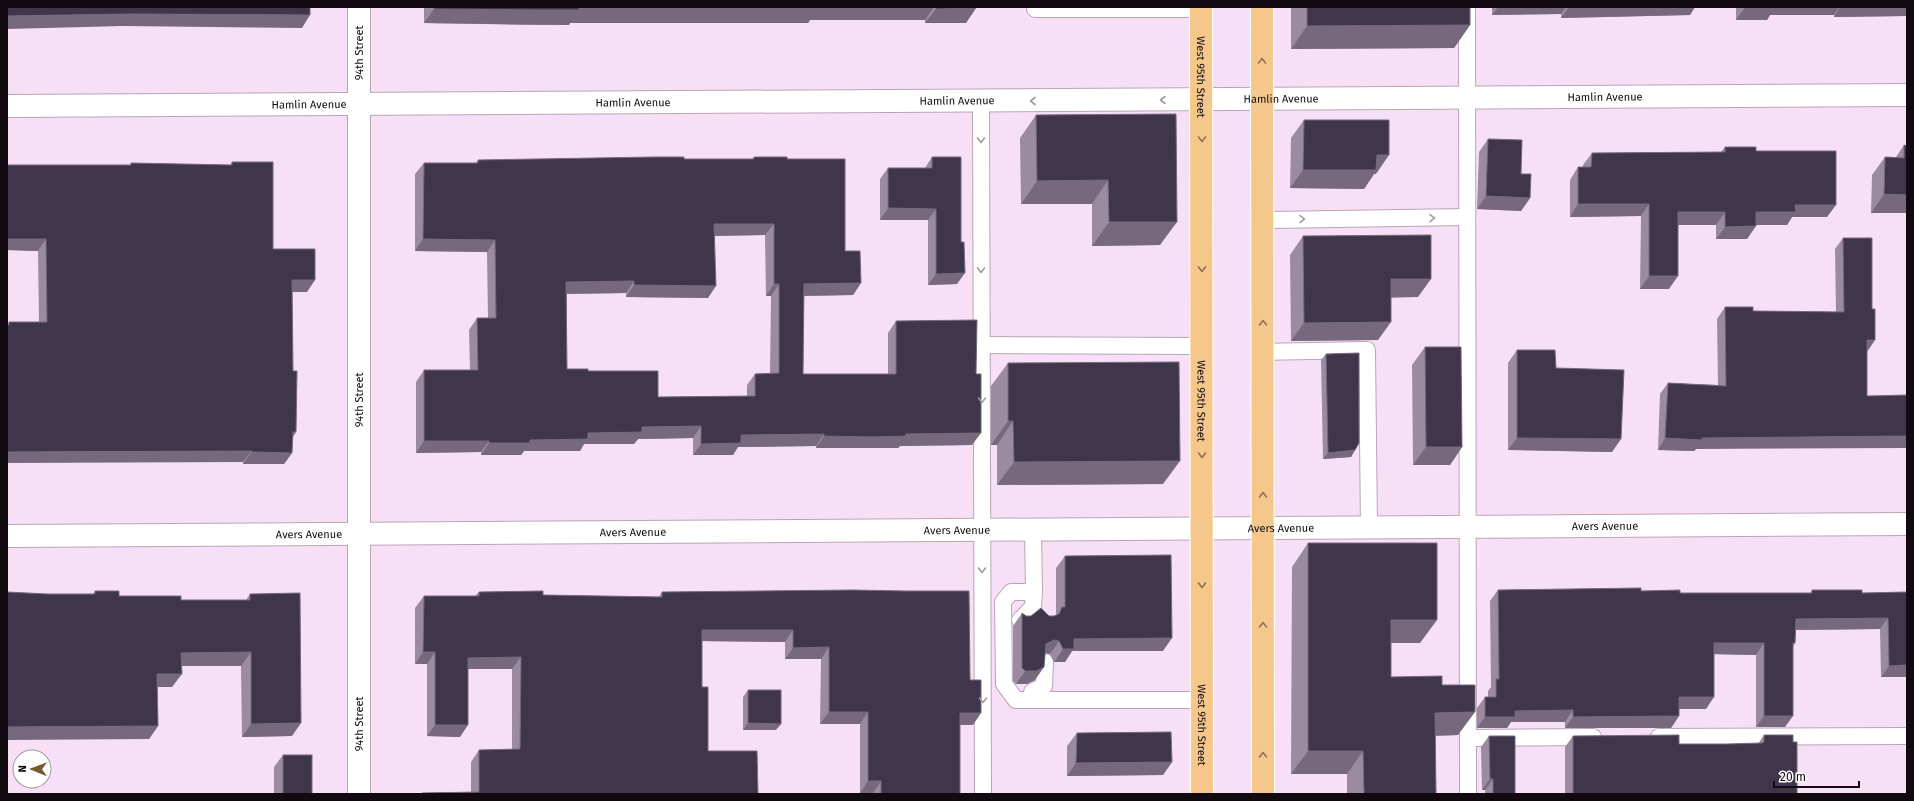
<svg xmlns="http://www.w3.org/2000/svg" width="1914" height="801" viewBox="0 0 1914 801" font-family="'Fira Sans',sans-serif">
	<style>
		.lines { fill: none; stroke-linecap: round; stroke-linejoin: round }
		.service-casing { stroke: #baa4b8; stroke-width: 18 }
		.minor-casing { stroke: #baa4b8; stroke-width: 24 }
		.primary-casing { stroke: #fff; stroke-width: 24 }
		.service { stroke: #fff; stroke-width: 16 }
		.minor { stroke: #fff; stroke-width: 22 }
		.primary { stroke: #f5c78a; stroke-width: 22 }
		.wall { fill: #9b8ba0; fill-rule: evenodd }
		.shaded-wall { fill: #76697e }
		.building { fill: #3f364b; stroke: #76697e; fill-rule: evenodd }
		.oneway { stroke: #8e7254 }
		.oneway2 { stroke: #a09da0 }
		.labels { text-anchor: middle; stroke-width: 4; stroke-linejoin: round; paint-order: stroke }
		.street-label { font-size: 11px; fill: #110a11; stroke: #fff }
	</style>
	<rect width="100%" height="100%" fill="#f7e0f6"/>
	<g class="lines">
		<!-- service casing -->
		<g class="service-casing">
			<g id="service">
				<path d="M1035,7V9H1201"/>
				<path d="M1467,7L1468,794"/>
				<path d="M981,101L983,794"/>
				<path d="M1263,220L1467,217"/>
				<path d="M982,345L1202,346"/>
				<path d="M1263,352L1367,350L1369,528"/>
				<path d="M1033,530L1034,592H1011L1003,602L1004,684L1016,700H1202"/>
				<path d="M1020,620L1033,607L1034,592"/>
				<path d="M1032,692L1044,686L1045,662"/>
				<path d="M1659,737L1907,736"/>
				<path d="M1468,738L1593,737"/>
			</g>
		</g>
		<!-- minor casing -->
		<g class="minor-casing">
			<g id="minor">
				<path d="M359,7V794"/>
				<path id="s1" d="M7,106L1907,95"/>
				<path id="s2" d="M7,536L1907,524"/>
			</g>
		</g>
		<!-- primary casing -->
		<g class="primary-casing">
			<g id="primary">
				<path id="s3" d="M1201,7L1202,794"/>
				<path d="M1262,7L1263,794"/>
			</g>
		</g>
		<!-- service -->
		<use href="#service" class="service"/>
		<!-- minor -->
		<use href="#minor" class="minor"/>
		<!-- primary -->
		<use href="#primary" class="primary"/>
	</g>
	<!-- wall -->
	<g class="wall">
		<path d="M424,7H976V8L966,23H925V20H810L808,23H570L569,25H536L424,23Z"/>
		<path d="M1291,7H1470V25L1454,48L1291,49Z"/>
		<path d="M1492,7H1695L1690,15L1561,18V14L1492,15Z"/>
		<path d="M1736,7H1907V16L1834,17V15H1770L1767,20H1736Z"/>
		<path d="M1176,114L1160,245L1092,246V204H1021L1020,138L1036,115Z"/>
		<path d="M1304,120L1376,174H1374L1364,189L1290,188L1291,138Z"/>
		<path d="M1488,139L1521,174L1530,198L1521,211L1477,209L1479,152Z"/>
		<path d="M1904,145L1907,213H1871L1872,175L1885,157H1896Z"/>
		<path d="M1725,147L1756,151L1827,217H1792L1787,225H1756L1747,239H1716V225H1678L1669,289H1640L1641,216L1570,217V180L1578,167H1583V165L1592,153L1721,152Z"/>
		<path d="M754,157L787,159L845,251L861,283L853,295L804,296L803,374H888V333L896,321L972,445L900,446L898,448H816V446L738,447L733,455H693V438L638,439L634,444H584L580,451H524L521,455H481V452L416,453V382L424,370H470L469,330L477,318H488L487,252L415,251V174L424,163H476L478,160L752,159ZM765,235L766,296H771L770,373L755,374L747,385V396L658,397L588,371L567,369V294L626,293V297L708,298L715,236Z"/>
		<path d="M932,157L957,284L928,285V220H880V179L888,168H925Z"/>
		<path d="M232,162L273,249L307,292H292V453L284,464H243V462L8,325L9,322H39L38,251L7,250V165H130L131,163L230,165Z"/>
		<path d="M1303,236L1418,297H1391L1378,340L1291,341L1290,255Z"/>
		<path d="M1843,238L1872,309L1696,449L1694,451L1658,450L1660,394L1668,383L1718,385L1717,319L1725,307L1753,311L1836,312L1835,249Z"/>
		<path d="M1425,347L1462,447L1450,465H1413L1412,365Z"/>
		<path d="M1517,350L1612,452L1508,450V363Z"/>
		<path d="M1326,354L1355,450L1351,457L1323,459L1321,360Z"/>
		<path d="M1008,363L1163,484L997,485V445H991V386Z"/>
		<path d="M1308,543L1420,643H1391V677L1442,685L1458,735L1435,736L1436,794H1347V774H1291L1292,567Z"/>
		<path d="M1065,556L1163,651H1072L1065,662H1054L1050,654L1045,653L1035,680L1027,684H1016L1013,681V626L1022,613L1026,616H1056V568Z"/>
		<path d="M1498,590L1641,591L1680,593H1810L1812,590L1862,593L1907,592V677H1881L1880,629L1796,630L1795,643L1793,647L1785,727H1756V655L1714,654L1706,709H1679V716L1671,728H1565V722H1511L1507,728H1477V708L1485,697H1488V691L1491,687L1490,601Z"/>
		<path d="M95,591L119,596L181,600H246L250,594L292,736L242,737L241,666H182L172,687H157L158,726L149,739L48,594H93Z"/>
		<path d="M479,592L543,595L659,597L662,592L970,680L973,725H960V794H873V793H860V724H820L821,659H785V642L702,641V687L708,751L758,794H421L422,793L471,792V762L479,750L512,749V669H468L460,737L427,736V664H415V608L424,596H475Z"/>
		<path d="M748,690L776,730H743V697Z"/>
		<path d="M1077,733L1172,762L1163,775L1067,776V746Z"/>
		<path d="M1764,735L1793,742L1797,794H1565V747L1573,736L1679,744H1758Z"/>
		<path d="M1489,736L1515,794H1485V790H1482L1481,747Z"/>
		<path d="M283,755L312,794H274V767Z"/>
	</g>
	<!-- shaded-wall -->
	<g class="shaded-wall">
		<path d="M817,7H934L925,20H810L808,23H570L569,25L424,23L434,9Z"/>
		<path d="M1498,7H1566L1561,14L1492,15Z"/>
		<path d="M1569,7H1695L1690,15L1561,18Z"/>
		<path d="M1745,7H1839L1834,15H1770L1767,20H1736Z"/>
		<path d="M1840,7H1907V16L1834,17Z"/>
		<path d="M976,8L966,23H925L936,9Z"/>
		<path d="M132,14L310,15L302,28L123,26L7,29V16Z"/>
		<path d="M1470,25L1454,48L1291,49L1307,26Z"/>
		<path d="M1377,155H1389L1376,174H1374L1364,189L1290,188L1303,170Z"/>
		<path d="M1108,180L1092,204H1021L1037,181Z"/>
		<path d="M1884,194L1907,195V213H1871Z"/>
		<path d="M1486,196L1530,198L1521,211L1477,209Z"/>
		<path d="M1578,204H1649L1641,216L1570,217Z"/>
		<path d="M1795,205H1836L1827,217H1792L1787,225H1747L1756,212Z"/>
		<path d="M888,208L936,209L928,220H880Z"/>
		<path d="M1678,212H1725L1716,225H1669Z"/>
		<path d="M1109,222H1177L1160,245L1092,246Z"/>
		<path d="M714,224H774L765,235L706,236Z"/>
		<path d="M1756,226L1747,239H1716L1725,227Z"/>
		<path d="M7,239H46L38,251L7,250Z"/>
		<path d="M423,239L495,240L487,252L415,251Z"/>
		<path d="M965,273L957,284L928,285L936,274Z"/>
		<path d="M1649,276H1678L1669,289H1640Z"/>
		<path d="M1391,279H1431L1418,297L1378,298Z"/>
		<path d="M292,280H315L307,292H284Z"/>
		<path d="M634,281L626,293L558,294L566,282Z"/>
		<path d="M861,283L853,295L796,296L804,284Z"/>
		<path d="M774,284H779L771,296H766Z"/>
		<path d="M634,285L716,286L708,298L626,297Z"/>
		<path d="M1391,322L1378,340L1291,341L1304,323Z"/>
		<path d="M1867,340H1875L1867,352Z"/>
		<path d="M1008,421H1013L997,445H991Z"/>
		<path d="M701,426L693,438L638,439L634,444H584L580,451H524L521,455H481L489,443L530,440L642,427Z"/>
		<path d="M293,432H296L288,444Z"/>
		<path d="M981,433L972,445L900,446L898,448H816L824,436Z"/>
		<path d="M824,434L816,446L738,447L733,455H693L701,444L741,435Z"/>
		<path d="M1907,436V448L1696,449L1694,451L1658,450L1665,438Z"/>
		<path d="M1517,438L1621,439L1612,452L1508,450Z"/>
		<path d="M424,441H489L481,452L416,453Z"/>
		<path d="M1426,447H1462L1450,465H1413Z"/>
		<path d="M1355,450L1351,457L1323,459L1328,453Z"/>
		<path d="M252,451L243,462L7,463V452Z"/>
		<path d="M252,452L292,453L284,464H243Z"/>
		<path d="M1180,461L1163,484L997,485L1014,462Z"/>
		<path d="M1888,618L1880,629L1788,630L1796,619Z"/>
		<path d="M1391,620H1437L1420,643H1374Z"/>
		<path d="M702,630H793L785,642L693,641Z"/>
		<path d="M1172,638L1163,651H1072L1065,662H1054L1063,649L1074,639Z"/>
		<path d="M1054,640L1059,641L1050,654L1045,653L1046,644Z"/>
		<path d="M1714,643H1764L1756,655L1706,654Z"/>
		<path d="M829,647L821,659H785L793,648Z"/>
		<path d="M251,652L241,666H172L181,653Z"/>
		<path d="M423,652H435L427,664H415Z"/>
		<path d="M521,657L512,669H460L468,658Z"/>
		<path d="M1907,665V677H1881L1889,666Z"/>
		<path d="M1044,667L1035,680L1027,684H1016L1025,671Z"/>
		<path d="M157,674H182L172,687H148Z"/>
		<path d="M1679,697H1714L1706,709H1671Z"/>
		<path d="M1573,710L1565,722H1511L1507,728H1477L1485,717L1515,711Z"/>
		<path d="M829,712H868L860,724H820Z"/>
		<path d="M1475,712L1458,735L1419,736L1435,713Z"/>
		<path d="M960,713H981L973,725H951Z"/>
		<path d="M1679,716L1671,728H1565L1573,717Z"/>
		<path d="M1764,716H1793L1785,727H1756Z"/>
		<path d="M301,723L292,736L242,737L251,724Z"/>
		<path d="M748,723L781,724L776,730H743Z"/>
		<path d="M435,725H468L460,737L427,736Z"/>
		<path d="M158,726L149,739L7,740V727Z"/>
		<path d="M1308,751H1363L1347,774H1291Z"/>
		<path d="M1172,762L1163,775L1067,776L1076,763Z"/>
		<path d="M1490,779H1493L1485,790H1482Z"/>
		<path d="M868,781H881L873,793H860Z"/>
	</g>
	<!-- building -->
	<g class="building">
		<path d="M7,7H310V15L132,14L7,16Z"/>
		<path d="M434,7H818V8H579V10H546L434,9Z"/>
		<path d="M936,7H976V8L936,9Z"/>
		<path d="M1307,7H1470V25L1307,26Z"/>
		<path d="M1176,114L1177,222H1109L1108,180L1037,181L1036,115Z"/>
		<path d="M1304,120H1389V155H1377L1376,170H1303Z"/>
		<path d="M1488,139L1522,140L1521,174H1531L1530,198L1486,196Z"/>
		<path d="M1904,145L1907,146V195L1884,194L1885,157L1904,158Z"/>
		<path d="M1725,147H1756V151H1836V205H1795L1796,212H1756V226L1725,227V212H1678V276H1649V204H1578V167H1591L1592,153L1725,152Z"/>
		<path d="M653,157H684V159H754V157H787V159H845V251H860L861,283L804,284L803,374H896V321L977,320L976,374H981V433L906,434V436L871,437L824,436V434L741,435V443L701,444V426L642,427V432L588,433V439L530,440V443H489V441H424V370H478L477,318H496L495,240L423,239L424,163H478V160ZM714,224H774V284H779V373L755,374V396L658,397V371H588V369H567L566,282L634,281V285L716,286Z"/>
		<path d="M932,157H961V242H964L965,273L936,274V209L888,208V168H932Z"/>
		<path d="M232,162H273V249H315V280H292L293,371H297L296,432H293L292,453L252,452V451L7,452V325H9V322H47L46,239H7V165H131V163L232,165Z"/>
		<path d="M1431,235V279H1391V322L1304,323L1303,236Z"/>
		<path d="M1843,238H1872V309H1875V340H1867V396L1907,395V436L1702,438V440L1665,438L1668,383L1726,386L1725,307H1753V311L1844,312Z"/>
		<path d="M1425,347H1461L1462,447H1426Z"/>
		<path d="M1517,350H1555L1556,368L1624,370L1621,439L1517,438Z"/>
		<path d="M1359,353V443L1355,450L1328,453L1326,354Z"/>
		<path d="M1179,362L1180,461L1014,462L1013,421H1008V363Z"/>
		<path d="M1308,543H1437V620H1391V677L1442,676V685H1475V712L1435,713L1436,794H1364L1363,751H1308Z"/>
		<path d="M1171,555L1172,638L1074,639V649H1063L1059,641L1054,640L1046,644L1044,667L1036,671H1025L1022,668V613L1026,616H1031L1041,608L1049,616H1054L1059,614L1062,607H1065V556Z"/>
		<path d="M1641,588V591L1680,590V593H1812V590H1862V593L1907,592V665L1889,666L1888,618L1796,619L1795,643H1793V716H1764V643H1714V697H1679V716L1573,717V710L1515,711V717H1485V697H1496V679H1499L1498,590Z"/>
		<path d="M853,590L906,591H969L970,680H981V713H960V794H881V781H868V712H829V647L793,648V630H702V687H708V751H757L758,794H422V793L479,792V750L520,749L521,657L468,658V725H435V652H423L424,596H479V592L543,591V595L662,597V592Z"/>
		<path d="M95,591H119V596H181V600H250V594L300,593L301,723L251,724V652L181,653L182,674H157L158,726L7,727V592L48,594H95Z"/>
		<path d="M748,690H781V724L748,723Z"/>
		<path d="M1171,732L1172,762L1076,763L1077,733Z"/>
		<path d="M1679,735V744H1726L1762,743L1764,742V735H1793V742H1797V794H1573V736Z"/>
		<path d="M1489,736H1515V794H1493V779H1490Z"/>
		<rect x="283" y="755" width="29" height="39"/>
	</g>
	<!-- one-way arrows -->
	<defs><path id="oneway-chevron" d="M-2-3.5L2.5 0L-2 3.5" fill="none" stroke-width="1.6" stroke-linecap="round" stroke-linejoin="round"/></defs>
	<g class="oneway">
		<use href="#oneway-chevron" transform="translate(1262 61) rotate(-90)"/>
		<use href="#oneway-chevron" transform="translate(1202 139) rotate(90)"/>
		<use href="#oneway-chevron" transform="translate(1202 269) rotate(90)"/>
		<use href="#oneway-chevron" transform="translate(1263 323) rotate(-90)"/>
		<use href="#oneway-chevron" transform="translate(1202 455) rotate(90)"/>
		<use href="#oneway-chevron" transform="translate(1263 495) rotate(-90)"/>
		<use href="#oneway-chevron" transform="translate(1202 585) rotate(90)"/>
		<use href="#oneway-chevron" transform="translate(1263 625) rotate(-90)"/>
		<use href="#oneway-chevron" transform="translate(1263 755) rotate(-90)"/>
	</g>
	<g class="oneway2">
		<use href="#oneway-chevron" transform="translate(1163 100) rotate(180)"/>
		<use href="#oneway-chevron" transform="translate(1033 101) rotate(180)"/>
		<use href="#oneway-chevron" transform="translate(981 140) rotate(90)"/>
		<use href="#oneway-chevron" transform="translate(1432 218) rotate(-1)"/>
		<use href="#oneway-chevron" transform="translate(1302 219) rotate(-1)"/>
		<use href="#oneway-chevron" transform="translate(981 270) rotate(90)"/>
		<use href="#oneway-chevron" transform="translate(982 400) rotate(90)"/>
		<use href="#oneway-chevron" transform="translate(982 570) rotate(90)"/>
		<use href="#oneway-chevron" transform="translate(983 700) rotate(90)"/>
	</g>
	<g class="labels">
		<!-- street labels -->
		<g class="street-label">
			<text transform="translate(359 53) rotate(-90)" y="4">94th Street</text>
			<text dy="4" stroke="none"><textPath href="#s3" startOffset="70">West 95th Street</textPath></text>
			<text dy="4" stroke="none"><textPath href="#s1" startOffset="1598">Hamlin Avenue</textPath></text>
			<text dy="4" stroke="none"><textPath href="#s1" startOffset="1274">Hamlin Avenue</textPath></text>
			<text dy="4" stroke="none"><textPath href="#s1" startOffset="950">Hamlin Avenue</textPath></text>
			<text dy="4" stroke="none"><textPath href="#s1" startOffset="626">Hamlin Avenue</textPath></text>
			<text dy="4" stroke="none"><textPath href="#s1" startOffset="302">Hamlin Avenue</textPath></text>
			<text transform="translate(359 400) rotate(-90)" y="4">94th Street</text>
			<text dy="4" stroke="none"><textPath href="#s3" startOffset="394">West 95th Street</textPath></text>
			<text dy="4" stroke="none"><textPath href="#s2" startOffset="1598">Avers Avenue</textPath></text>
			<text dy="4" stroke="none"><textPath href="#s2" startOffset="1274">Avers Avenue</textPath></text>
			<text dy="4" stroke="none"><textPath href="#s2" startOffset="950">Avers Avenue</textPath></text>
			<text dy="4" stroke="none"><textPath href="#s2" startOffset="626">Avers Avenue</textPath></text>
			<text dy="4" stroke="none"><textPath href="#s2" startOffset="302">Avers Avenue</textPath></text>
			<text transform="translate(359 724) rotate(-90)" y="4">94th Street</text>
			<text dy="4" stroke="none"><textPath href="#s3" startOffset="718">West 95th Street</textPath></text>
		</g>
	</g>
	<!-- border -->
	<rect width="1914" height="801" fill="none" stroke="#110a11" stroke-width="16"/>
	<!-- north arrow -->
	<g transform="translate(32 769) rotate(271)"><circle r="19" fill="#ffffff" stroke="#a09da0"/>
	<path d="M0-3L7 15L0 10L-7 15Z" fill="#775a2e"/>
	<text y="-6" font-size="11" font-weight="bold" text-anchor="middle" fill="#110a11">N</text>
	</g>
	<!-- scale -->
	<path d="M1774 781v6h85v-6" fill="none" stroke="#110a11" stroke-width="2"/>
	<text x="1780" y="781" font-size="12" fill="#110a11" stroke="#ffffff" stroke-width="3" paint-order="stroke">20 m</text>
</svg>
